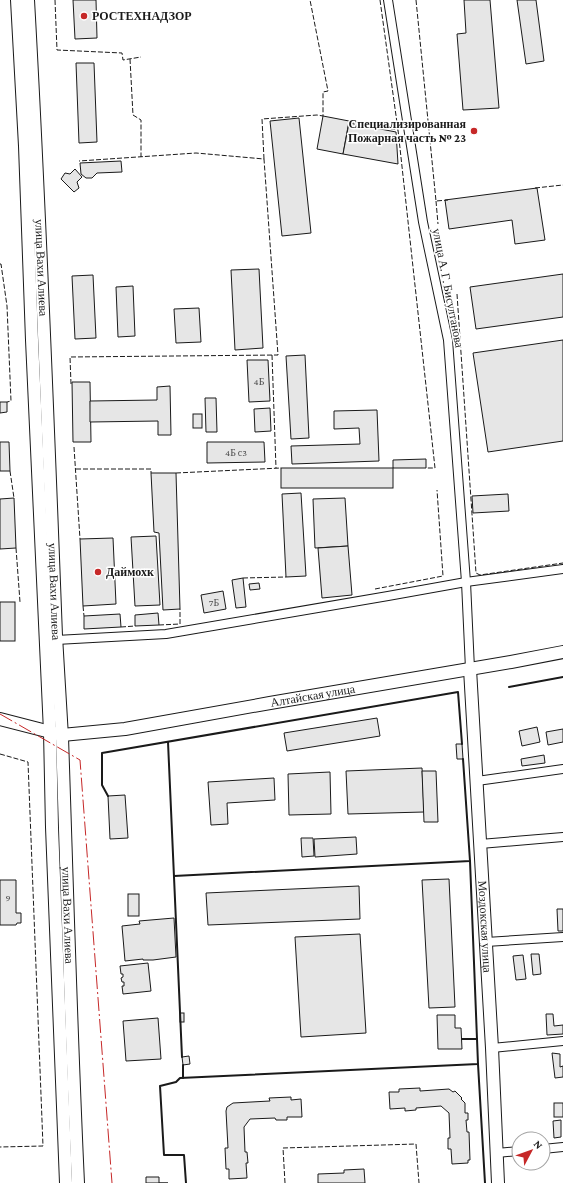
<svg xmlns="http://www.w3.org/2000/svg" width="563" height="1183" viewBox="0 0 563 1183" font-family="'Crimson Pro',serif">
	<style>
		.building { fill: #e6e6e6; stroke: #1a1a1a }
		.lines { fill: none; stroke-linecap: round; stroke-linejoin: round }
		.street-casing { stroke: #1a1a1a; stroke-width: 10 }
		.secondary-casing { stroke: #1a1a1a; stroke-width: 14 }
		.street { stroke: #fff; stroke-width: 8 }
		.secondary { stroke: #fff; stroke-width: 12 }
		.fence { stroke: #1a1a1a; stroke-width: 1; stroke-dasharray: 5 2; stroke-linecap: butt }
		.wall { stroke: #1a1a1a; stroke-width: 2 }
		.power { stroke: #c62828; stroke-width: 1; stroke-dasharray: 14 3 2 3; stroke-linecap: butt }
		.poi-dot { fill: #c62828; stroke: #fff; stroke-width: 1.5 }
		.labels { text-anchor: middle; stroke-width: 3; stroke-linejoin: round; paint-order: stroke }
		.number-label { font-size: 10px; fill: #4d4d4d }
		.poi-label { font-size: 12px; font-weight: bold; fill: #1a1a1a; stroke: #fff; text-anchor: start }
		.street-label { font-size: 12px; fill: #1a1a1a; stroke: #fff }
	</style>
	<rect width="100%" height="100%" fill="#fff"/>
	<!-- building -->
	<g class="building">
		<path d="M73,0H96L97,38L75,39Z"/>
		<path d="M464,0H490L499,108L463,110L457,34L466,33Z"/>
		<path d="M517,0H536L544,61L526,64Z"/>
		<path d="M76,63H94L97,142L79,143Z"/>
		<path d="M323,116L349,121L343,154L317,149Z"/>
		<path d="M299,118L311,233L282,236L270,121Z"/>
		<path d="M349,123L396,132L398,164L343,154Z"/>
		<path d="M121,161L122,172L97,173L92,178H86L81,174L80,163Z"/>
		<path d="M75,169L82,177L77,182L79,188L74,192L61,179L65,173L70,174Z"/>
		<path d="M537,188L545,240L515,244L512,220L449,229L445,200Z"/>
		<path d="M259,269L263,348L235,350L231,270Z"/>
		<path d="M563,274V317L476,329L470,287Z"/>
		<path d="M93,275L96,338L75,339L72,276Z"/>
		<path d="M133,286L135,336L118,337L116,287Z"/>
		<path d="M199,308L201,342L176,343L174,309Z"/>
		<path d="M563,340V441L488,452L473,353Z"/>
		<path d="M305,355L309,438L291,439L286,356Z"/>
		<path d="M247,360H268L270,401L249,402Z"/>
		<path d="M72,382H90L91,442H73Z"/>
		<path d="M170,386L171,435H158V421L90,422V401L157,400V387Z"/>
		<path d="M205,398H216L217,432H206Z"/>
		<path d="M0,402H7V412L0,413Z"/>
		<path d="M270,408L271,431L255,432L254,409Z"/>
		<path d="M377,410L379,461L292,464L291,446L360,444L359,428L334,429V411Z"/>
		<rect x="193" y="414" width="9" height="14"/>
		<path d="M0,442H9L10,471H0Z"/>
		<path d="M207,442H264L265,462L207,463Z"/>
		<path d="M426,459V468H393V460Z"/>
		<rect x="281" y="468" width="112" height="20"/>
		<path d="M151,473H176L180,609L163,610L159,533L154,532Z"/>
		<path d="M301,493L306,576L286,577L282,494Z"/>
		<path d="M508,494L509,511L473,513L472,496Z"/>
		<path d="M14,498L16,548L0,549V499Z"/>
		<path d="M345,498L348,546L315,548L313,499Z"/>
		<path d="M156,536L160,605L135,606L131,537Z"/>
		<path d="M113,538L116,604L83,606L80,539Z"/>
		<path d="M348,546L352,595L322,598L318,548Z"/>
		<path d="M243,578L246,607L236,608L232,580Z"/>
		<path d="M259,583L260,589L250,590L249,584Z"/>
		<path d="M223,591L226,609L204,613L201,595Z"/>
		<rect x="0" y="602" width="15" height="39"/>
		<path d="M158,613L159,625L135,626V615Z"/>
		<path d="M120,614L121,627L84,629V616Z"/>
		<path d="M377,718L380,736L287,751L284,733Z"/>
		<path d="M537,727L540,742L522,746L519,731Z"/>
		<path d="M563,729V742L548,745L546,732Z"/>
		<path d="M456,744H462L463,759H457Z"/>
		<path d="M544,755L545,763L522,766L521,759Z"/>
		<path d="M422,768L424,812L348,814L346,771Z"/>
		<path d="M422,771H436L438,822H424Z"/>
		<path d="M330,772L331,814L289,815L288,774Z"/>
		<path d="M274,778L275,800L227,803L228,824L211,825L208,782Z"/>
		<path d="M125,795L128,838L110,839L108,796Z"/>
		<path d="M356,837L357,854L315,857L314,839Z"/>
		<path d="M301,838H313L314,856L302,857Z"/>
		<path d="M449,879L455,1007L429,1008L422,880Z"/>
		<path d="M0,880H16V913H21V923H17L16,925H0Z"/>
		<path d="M359,886L360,919L208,925L206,893Z"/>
		<rect x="128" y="894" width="11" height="22"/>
		<path d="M557,909H563V931H558Z"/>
		<path d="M174,918L176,957L153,960H143V959L125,961L122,926L140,924L139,921Z"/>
		<path d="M360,934L366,1033L301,1037L295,937Z"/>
		<path d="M531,954H539L541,974L533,975Z"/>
		<path d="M523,955L526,979L516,980L513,956Z"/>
		<path d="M148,963L151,991L123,994L122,986H124V982H122L121,978L123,977V974H121L120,966Z"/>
		<rect x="180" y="1013" width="4" height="9"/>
		<path d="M546,1014H553L554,1026L563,1025V1034L547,1035Z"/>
		<path d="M437,1015H455V1028H461L462,1049H438Z"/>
		<path d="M158,1018L161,1059L126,1061L123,1021Z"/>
		<path d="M552,1053L560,1054V1067L563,1066V1077L555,1078Z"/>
		<path d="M189,1056L190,1064L183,1065L182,1057Z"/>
		<path d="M420,1088V1091L449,1089L453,1092L455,1091L462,1098L461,1099L465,1103V1113H468V1120H466L467,1132H469L470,1160H468V1163L452,1164L451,1149H448V1138H450L449,1113L441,1106L416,1108V1110L405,1111V1108L390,1109L389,1092H399V1089Z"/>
		<path d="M291,1097V1100L301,1099L302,1117H287V1120H276L275,1118L250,1119L244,1127L245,1152H247L248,1163H246L247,1178L229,1179V1169H226L225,1148H228L226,1111L227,1107L233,1103L270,1101L269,1098Z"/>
		<rect x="554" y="1103" width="9" height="14"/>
		<path d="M561,1120V1137L554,1138L553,1121Z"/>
		<path d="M364,1169L365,1183H318V1174L344,1173V1170Z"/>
		<path d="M146,1177H159V1183H168H146Z"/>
	</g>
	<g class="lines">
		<!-- street casing -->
		<g class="street-casing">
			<g id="street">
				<path d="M388,0L423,222L448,340L466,582L470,669"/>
				<path d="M56,640L166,634L388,596L466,582L563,569"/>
				<path d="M477,781L563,769"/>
				<path d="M480,844L563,837"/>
				<path d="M486,942L563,937"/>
				<path d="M492,1048L563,1041"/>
				<path d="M543,1149L563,1147"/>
				<path d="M497,1153L519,1151"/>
			</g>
		</g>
		<!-- secondary casing -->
		<g class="secondary-casing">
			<g id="secondary">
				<path d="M17,0L25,146L32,340L50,732L52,827L66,1183"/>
				<path id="s1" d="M28,0C40,212 48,424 56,636C58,670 60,703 62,737C67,886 71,1034 78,1183"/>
				<path id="s2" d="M470,669L492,1048L498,1183"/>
				<path id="s3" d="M0,719L62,735L125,729L270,703L511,662L563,652"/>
			</g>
		</g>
		<!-- street -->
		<use href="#street" class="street"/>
		<!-- secondary -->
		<use href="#secondary" class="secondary"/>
		<!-- fence -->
		<g class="fence">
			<path d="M55,0L57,50L122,53L123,60L141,57"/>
			<path d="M380,0L398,130"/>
			<path d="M416,0L436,201L448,200"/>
			<path d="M130,59L133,115L141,120V157"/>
			<path d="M349,121L398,130L435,468H426"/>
			<path d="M264,159L262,119L317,115L323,116V92L328,91L310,0"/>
			<path d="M535,188L563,185"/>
			<path d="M436,201L438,224"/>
			<path d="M0,264H1L7,306L11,401L7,402"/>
			<path d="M457,294L476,573L480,575L563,563"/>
			<path d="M272,355L276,468"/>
			<path d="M71,384L70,357L278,355L264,159L196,153L79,161"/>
			<path d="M74,447L80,539"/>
			<path d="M76,469H151V473"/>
			<path d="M10,471L14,498"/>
			<path d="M176,473L281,468"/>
			<path d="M16,548L20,602"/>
			<path d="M243,578L286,577"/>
			<path d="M375,589L443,576L437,490"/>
			<path d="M83,606L84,616"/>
			<path d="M159,625L180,624V609"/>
			<path d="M121,627L135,626"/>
			<path d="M0,754L28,762L43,1146L0,1147"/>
			<path d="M285,1183L283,1148L416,1144L419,1183"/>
		</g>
		<!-- wall -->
		<g class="wall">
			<path d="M509,687L563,677"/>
			<path d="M168,742L182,1057"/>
			<path d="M108,796L102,785V753L458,692L462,744"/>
			<path d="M470,861L477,1039"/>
			<path d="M174,876L470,861L463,759"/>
			<path d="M478,1064L485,1183"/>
			<path d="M183,1065V1078"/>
			<path d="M186,1183L184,1155H164L160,1086L176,1082L180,1078L478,1064L477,1039H462"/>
		</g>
		<!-- power -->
		<path class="power" d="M0,714L80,760L112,1183"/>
	</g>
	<!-- markers -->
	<g class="poi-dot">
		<circle cx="84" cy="16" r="4"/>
		<circle cx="474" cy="131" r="4"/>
		<circle cx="98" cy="572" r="4"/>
	</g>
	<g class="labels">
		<!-- number labels -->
		<g class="number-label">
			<text x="259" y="385">4Б</text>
			<text x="236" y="456">4Б с3</text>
			<text x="214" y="606">7Б</text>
			<text x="8" y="901">9</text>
		</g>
		<!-- poi labels -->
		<g class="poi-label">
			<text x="92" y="20">РОСТЕХНАДЗОР</text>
			<text x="466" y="128" text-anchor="end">Специализированная<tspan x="466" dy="14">Пожарная часть № 23</tspan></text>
			<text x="106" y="576">Даймохк</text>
		</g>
		<!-- street labels -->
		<g class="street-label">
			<text dy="4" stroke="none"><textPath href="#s1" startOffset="268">улица Вахи Алиева</textPath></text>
			<text transform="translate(448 288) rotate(79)" y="4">улица А. Г. Бисултанова</text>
			<text dy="4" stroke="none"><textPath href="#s1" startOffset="592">улица Вахи Алиева</textPath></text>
			<text dy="4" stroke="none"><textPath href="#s3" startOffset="318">Алтайская улица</textPath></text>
			<text dy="4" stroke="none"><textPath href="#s1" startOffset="916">улица Вахи Алиева</textPath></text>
			<text dy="4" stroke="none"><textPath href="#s2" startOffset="258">Моздокская улица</textPath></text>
		</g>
	</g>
	<!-- north arrow -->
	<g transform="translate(531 1151) rotate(49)"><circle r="19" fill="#ffffff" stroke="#a3a3a3"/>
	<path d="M0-3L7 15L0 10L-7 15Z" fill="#c62828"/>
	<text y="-6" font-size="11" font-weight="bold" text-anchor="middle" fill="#1a1a1a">N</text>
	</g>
</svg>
